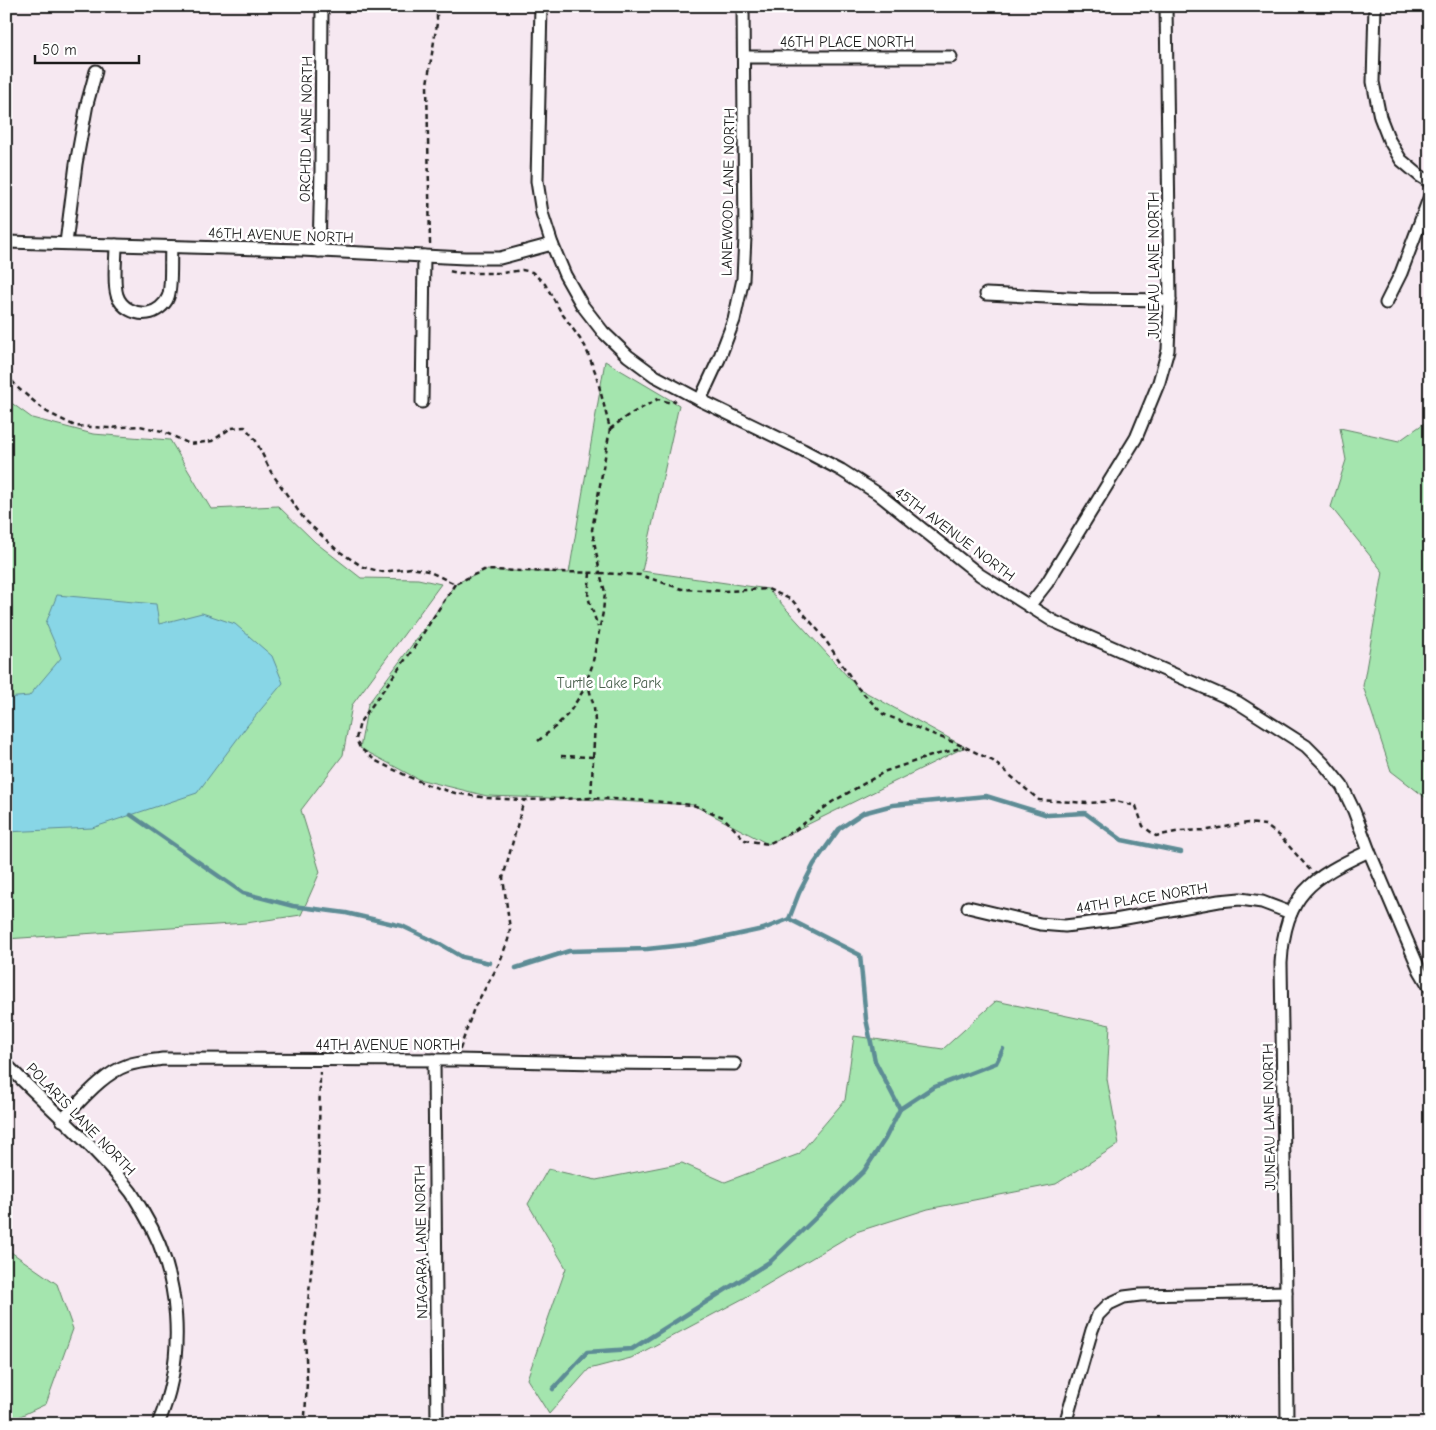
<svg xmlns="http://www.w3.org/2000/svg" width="1436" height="1430" viewBox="0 0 1436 1430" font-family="'Comic Neue',sans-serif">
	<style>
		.green { fill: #a4e5ae; stroke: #608065 }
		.water { fill: #88d6e6; stroke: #5d8c95 }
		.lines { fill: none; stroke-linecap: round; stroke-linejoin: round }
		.stream { stroke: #5d8c95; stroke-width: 4.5 }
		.minor-casing { stroke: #1c1c1c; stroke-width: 15 }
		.path { stroke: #1c1c1c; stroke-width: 2.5; stroke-dasharray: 5 4; stroke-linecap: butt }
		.minor { stroke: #fff; stroke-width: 11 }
		.labels { text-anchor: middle; stroke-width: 5; stroke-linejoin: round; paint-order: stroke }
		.street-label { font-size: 15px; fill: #1c1c1c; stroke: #fff }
		.park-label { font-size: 15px; fill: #4c624f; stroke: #fff }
	</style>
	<rect width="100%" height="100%" fill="#f6e8f1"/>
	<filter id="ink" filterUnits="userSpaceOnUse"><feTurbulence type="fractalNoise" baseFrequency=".02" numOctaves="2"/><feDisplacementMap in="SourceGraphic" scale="10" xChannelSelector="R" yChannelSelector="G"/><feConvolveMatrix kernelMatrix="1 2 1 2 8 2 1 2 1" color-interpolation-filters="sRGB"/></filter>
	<g filter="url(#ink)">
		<!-- green -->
		<g class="green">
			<path d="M605,361L679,405L642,571L768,589L858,688L965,747L768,844L693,805L580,799L487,796L418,779L360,748L368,704L432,618L455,584L484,570L569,573Z"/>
			<path d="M6,399L32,418L93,434L170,440L211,509L278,506L315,542L361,578L418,579L441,584L352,705L343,755L301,810L320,872L301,915L246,923L6,939Z"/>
			<path d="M1430,419V801L1391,771L1363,686L1383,572L1331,507L1346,460L1340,428L1399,441Z"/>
			<path d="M996,1001L1110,1025L1107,1079L1119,1144L1056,1184L928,1209L856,1232L746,1297L631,1358L589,1369L549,1414L527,1379L566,1268L528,1204L548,1169L596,1180L682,1163L725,1182L799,1154L845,1100L854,1036L943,1049Z"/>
			<path d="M6,1246L8,1250L57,1284L73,1329L46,1404L14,1419L9,1424H6Z"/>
		</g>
		<!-- water -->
		<path class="water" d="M57,595L156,604L159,624L202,613L235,624L272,656L283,683L247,726L197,793L92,828L6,832V698L29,696L61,658L46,623Z"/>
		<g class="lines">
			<!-- stream -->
			<g class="stream">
				<path d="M131,815L243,893L293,906L346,913L402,926L440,944L462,957L490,963"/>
				<path d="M516,968L569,951L647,949L694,944L763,929L789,919L799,893L814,864L839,829L863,813L893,805L986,796L1048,815L1085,813L1122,840L1181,852"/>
				<path d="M900,1109L932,1088L996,1063L1003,1049"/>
				<path d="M553,1389L587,1352L632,1349L771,1261L864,1171L885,1139L900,1109L875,1061L866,1019L860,955L789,919"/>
			</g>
			<!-- minor casing -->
			<g class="minor-casing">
				<g id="minor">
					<path d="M541,6L537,181L542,213L552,244L565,275L582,305L603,332L628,356L655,376L700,400L803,450L841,470L877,493L980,575L1053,621L1237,702L1306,746L1324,764L1342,786L1354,811L1369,851L1420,971L1430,988"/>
					<path d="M1375,6L1373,82L1380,117L1389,140L1401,160L1420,176L1430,182"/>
					<path d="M744,57H951"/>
					<path d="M6,242L301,250L465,258H500L552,244"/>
					<path d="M66,243L76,164L87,104L96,71"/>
					<path d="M116,245C116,258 113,283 117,295C121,308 136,315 148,313C156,312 165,305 168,297C172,288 170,259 171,247"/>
					<path d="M319,251L321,171L322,6"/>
					<path d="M986,294L1089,299L1170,300"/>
					<path d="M1386,303L1401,273L1430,196"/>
					<path d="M700,400L719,359L734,320L743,279L745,237L743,6"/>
					<path d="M422,402L424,256"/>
					<path d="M1029,606L1047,583L1136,438L1159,382L1168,350L1170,300L1166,6"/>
					<path d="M968,907L1040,924L1065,926L1115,920L1219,901L1240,899L1262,902L1291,913"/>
					<path d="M434,1060L437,1424"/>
					<path d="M6,1064C47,1106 94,1145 131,1192C135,1198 139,1205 143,1212C181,1274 187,1356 158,1424"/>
					<path d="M62,1120C82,1100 102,1074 128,1065C140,1061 151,1061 163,1059L456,1060L599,1063L735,1064"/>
					<path d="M1065,1424L1092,1330L1098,1315L1109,1304L1124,1297L1140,1295L1286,1292"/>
					<path d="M1287,1424L1286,1292L1281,963C1285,894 1311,878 1369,851"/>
				</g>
			</g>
			<!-- path -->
			<g class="path">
				<path d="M430,244L427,84L437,23V6"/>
				<path d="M6,374L19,389L47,412L75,426L108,428L140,426L162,431L190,444L212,441L231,428L245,427L256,441L271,472L304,519L337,550L363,567L383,572L411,568L428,571L455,584L484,570L600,573L592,530L610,429L596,374L585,346L561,312L545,284L532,272L522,270L502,273H459L449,271L447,269"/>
				<path d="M610,429L627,416L658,399L671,403L676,400"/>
				<path d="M590,573L588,597L598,627"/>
				<path d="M455,584L413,649L360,722L356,739L360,748L376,761L407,776L428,785L455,793L487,798L524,800L591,798L652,801L693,805L723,817L745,840L768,844L794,831L832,802L886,771L928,757L964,747"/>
				<path d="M587,681L594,707L595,722L591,798"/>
				<path d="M538,741L555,727L569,713L583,691L592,666L603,612L605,592L600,573L640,575L682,589L725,591L768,589L792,600L822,635L858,688L883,714L965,747L993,761L1039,800L1088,803L1116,801L1136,806L1143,826L1156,836L1180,831L1208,830L1248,823L1265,825L1280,836L1310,870"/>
				<path d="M561,756L593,757"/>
				<path d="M460,1049L474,1008L499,964L508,940L510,929L503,878L524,800"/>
				<path d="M301,1424L305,1416L307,1382L305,1333L318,1202L320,1072"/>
			</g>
			<!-- minor -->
			<use href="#minor" class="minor"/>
		</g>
	</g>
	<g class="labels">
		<!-- street labels -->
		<g class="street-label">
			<text x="847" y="47">46TH PLACE NORTH</text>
			<text transform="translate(306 129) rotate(-89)" y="5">ORCHID LANE NORTH</text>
			<text transform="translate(728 192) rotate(-89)" y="5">LANEWOOD LANE NORTH</text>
			<text transform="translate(281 235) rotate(2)" y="5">46TH AVENUE NORTH</text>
			<text transform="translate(1154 265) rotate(-90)" y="5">JUNEAU LANE NORTH</text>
			<text transform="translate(955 534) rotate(37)" y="5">45TH AVENUE NORTH</text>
			<text transform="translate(1142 898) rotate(-9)" y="5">44TH PLACE NORTH</text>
			<text x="388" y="1050">44TH AVENUE NORTH</text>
			<text transform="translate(1269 1117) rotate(-91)" y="5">JUNEAU LANE NORTH</text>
			<text transform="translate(81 1119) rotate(46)" y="5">POLARIS LANE NORTH</text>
			<text transform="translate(421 1242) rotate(-91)" y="5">NIAGARA LANE NORTH</text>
		</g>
		<!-- park labels -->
		<g class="park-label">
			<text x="609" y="688">Turtle Lake Park</text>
		</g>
	</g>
	<!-- margin -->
	<rect width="1436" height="1430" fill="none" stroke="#fff" stroke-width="25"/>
	<rect x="12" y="12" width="1411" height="1405" fill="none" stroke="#1c1c1c" stroke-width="2" filter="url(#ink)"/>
	<!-- scale -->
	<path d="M35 55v8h104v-8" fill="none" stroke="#1c1c1c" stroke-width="2.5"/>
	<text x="42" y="55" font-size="15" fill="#1c1c1c" stroke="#ffffff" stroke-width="4" paint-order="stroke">50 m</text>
</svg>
